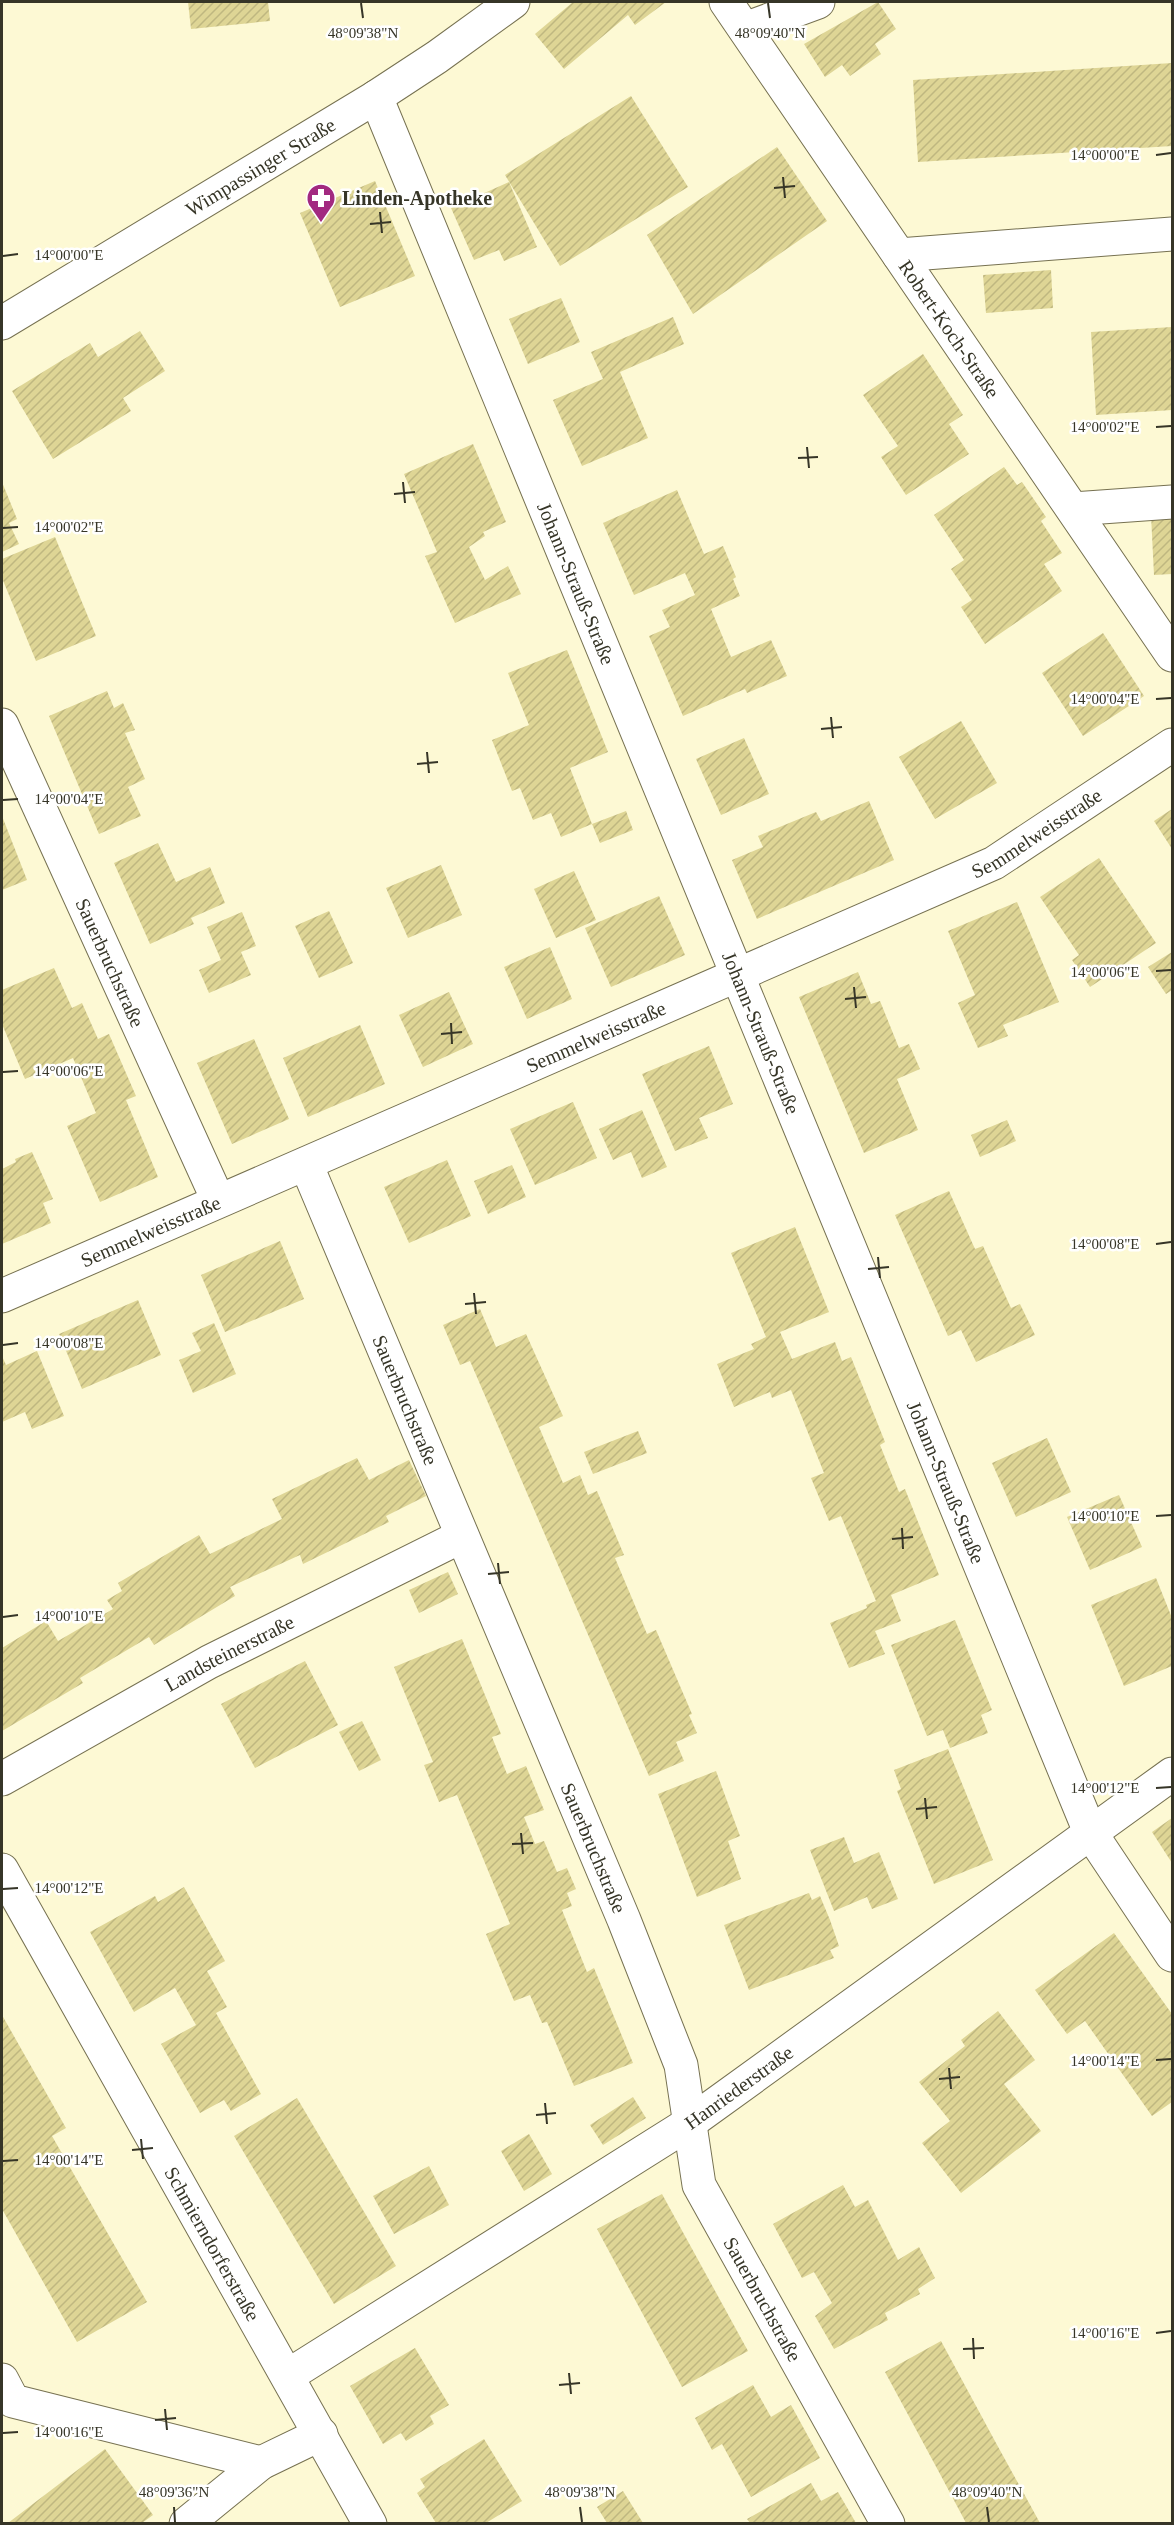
<svg xmlns="http://www.w3.org/2000/svg" width="1174" height="2525" viewBox="0 0 1174 2525" font-family="'Times New Roman',serif">
	<style>
		.building { fill: url(#building-hatch) }
		.lines { fill: none; stroke-linecap: round; stroke-linejoin: round }
		.minor-casing { stroke: #767151; stroke-width: 35 }
		.minor { stroke: #fff; stroke-width: 33 }
		.ticks { fill: none; stroke: #363527; stroke-width: 2 }
		.labels { text-anchor: middle; stroke-width: 5; stroke-linejoin: round; paint-order: stroke }
		.street-label { font-size: 20px; fill: #363527; stroke: #fff }
		.poi-label { font-size: 20px; font-weight: bold; fill: #363527; stroke: #fff; text-anchor: start }
		.ticks-label { font-size: 15px; text-anchor: middle; fill: #363527; stroke: #fff; stroke-width: 5; stroke-linejoin: round; paint-order: stroke }
	</style>
	<defs>
		<pattern id="building-hatch" width="6" height="6" patternUnits="userSpaceOnUse" patternTransform="scale(1.5)"><rect width="6" height="6" fill="#ded595"/><path d="M-1 1l2-2M0 6l6-6M5 7l2-2" fill="none" stroke="#bfb780"/></pattern>
	</defs>
	<rect width="100%" height="100%" fill="#fdf9d4"/>
	<!-- building -->
	<g class="building">
		<path d="M188,2H268L270,21L191,29Z"/>
		<path d="M573,2H666L635,25L628,15L564,69L535,34Z"/>
		<path d="M878,2L896,29L875,44L881,54L850,76L842,65L825,77L804,44Z"/>
		<path d="M1172,63V146L918,162L913,80Z"/>
		<path d="M631,96L688,187L560,266L505,175Z"/>
		<path d="M777,147L827,221L693,314L647,235Z"/>
		<path d="M375,181L415,276L340,307L300,213Z"/>
		<path d="M509,182L537,247L504,261L499,250L474,260L451,208Z"/>
		<path d="M1051,270L1053,308L986,313L983,275Z"/>
		<path d="M561,298L580,342L528,364L509,319Z"/>
		<path d="M673,317L684,344L620,372L648,438L582,466L553,400L603,379L591,352Z"/>
		<path d="M1172,327V410L1096,415L1091,332Z"/>
		<path d="M140,331L165,371L123,398L131,411L53,459L12,391L90,343L98,357Z"/>
		<path d="M923,354L963,415L949,424L969,454L906,495L881,457L898,446L863,395Z"/>
		<path d="M473,444L506,522L483,532L485,536L469,547L485,580L508,566L521,594L455,623L425,556L437,552L404,474Z"/>
		<path d="M1004,467L1017,485L1022,482L1046,517L1041,521L1062,553L1044,564L1062,591L985,644L961,607L972,600L951,569L964,560L934,515Z"/>
		<path d="M2,482L17,519L9,523L19,544L2,552Z"/>
		<path d="M677,490L704,554L723,546L736,577L733,579L740,596L711,609L731,657L771,640L787,676L747,693L745,689L683,716L649,636L670,627L662,610L695,595L685,573L634,595L603,523Z"/>
		<path d="M1172,514V574L1154,575L1151,515Z"/>
		<path d="M55,537L96,636L36,661L2,578V559Z"/>
		<path d="M1103,633L1144,696L1083,736L1042,673Z"/>
		<path d="M567,650L608,752L570,768L592,824L626,811L633,830L600,843L592,824L561,837L551,813L533,820L520,788L512,791L492,740L529,725L508,673Z"/>
		<path d="M107,691L114,708L123,703L135,730L125,733L145,779L128,787L141,816L99,834L49,716Z"/>
		<path d="M961,721L997,783L935,819L899,757Z"/>
		<path d="M744,738L769,794L721,815L696,759Z"/>
		<path d="M869,801L894,860L757,919L732,860L763,847L758,836L816,812L821,821Z"/>
		<path d="M1172,809V849L1154,821Z"/>
		<path d="M2,816L27,880L2,890Z"/>
		<path d="M158,843L176,882L210,867L225,903L191,918L194,924L150,944L114,863Z"/>
		<path d="M1099,858L1156,943L1090,987L1072,960L1079,955L1040,897Z"/>
		<path d="M441,865L462,915L408,938L386,888Z"/>
		<path d="M574,871L596,920L556,938L534,889Z"/>
		<path d="M659,896L685,955L611,987L585,928Z"/>
		<path d="M1017,902L1059,1002L1003,1025L1008,1036L978,1048L958,1003L975,995L948,931Z"/>
		<path d="M329,911L353,963L319,978L295,926Z"/>
		<path d="M242,912L256,946L241,952L251,975L209,993L199,970L221,960L207,927Z"/>
		<path d="M550,947L572,999L527,1019L504,967Z"/>
		<path d="M1172,952V990L1166,994L1148,967Z"/>
		<path d="M54,968L72,1008L82,1003L98,1039L109,1034L136,1096L126,1100L158,1177L100,1202L67,1126L96,1113L73,1058L25,1079L2,1024V990Z"/>
		<path d="M858,972L871,1004L880,1001L899,1048L909,1044L920,1069L897,1079L918,1130L864,1153L799,997Z"/>
		<path d="M449,992L473,1044L423,1067L399,1015Z"/>
		<path d="M360,1025L385,1084L308,1117L283,1058Z"/>
		<path d="M254,1039L289,1119L232,1144L197,1063Z"/>
		<path d="M709,1046L733,1104L699,1118L708,1138L675,1151L642,1074Z"/>
		<path d="M573,1102L597,1158L535,1185L510,1129Z"/>
		<path d="M642,1110L667,1167L642,1178L631,1152L613,1160L599,1129Z"/>
		<path d="M1007,1120L1016,1141L980,1157L971,1135Z"/>
		<path d="M32,1152L53,1199L43,1203L51,1223L2,1244V1169L16,1162L15,1159Z"/>
		<path d="M447,1160L471,1216L409,1243L384,1187Z"/>
		<path d="M512,1165L526,1197L488,1214L474,1181Z"/>
		<path d="M949,1191L975,1249L983,1246L1011,1308L1020,1304L1035,1335L976,1362L961,1330L948,1336L895,1215Z"/>
		<path d="M795,1227L829,1312L780,1332L792,1359L835,1342L842,1361L851,1357L885,1442L880,1445L899,1492L905,1489L939,1575L891,1595L901,1621L875,1631L885,1654L849,1668L830,1623L867,1608L866,1605L876,1601L841,1516L829,1521L811,1478L824,1473L791,1390L772,1398L770,1392L734,1407L717,1364L754,1349L751,1344L766,1337L731,1253Z"/>
		<path d="M280,1241L304,1299L225,1332L201,1275Z"/>
		<path d="M138,1300L161,1355L82,1389L59,1334Z"/>
		<path d="M480,1309L496,1347L526,1334L563,1416L539,1427L563,1483L580,1475L588,1495L597,1491L624,1555L615,1558L647,1634L656,1630L692,1714L689,1715L697,1733L676,1742L684,1761L649,1776L470,1361L460,1365L443,1325Z"/>
		<path d="M214,1323L236,1374L193,1393L179,1360L201,1351L192,1333Z"/>
		<path d="M37,1351L64,1416L32,1429L25,1412L2,1422V1356L6,1365Z"/>
		<path d="M638,1431L647,1453L593,1474L584,1452Z"/>
		<path d="M1047,1438L1071,1492L1016,1517L992,1463Z"/>
		<path d="M357,1458L369,1480L409,1460L426,1496L386,1516L389,1522L303,1564L300,1555L230,1587L235,1596L154,1645L149,1637L80,1678L83,1683L2,1731V1648L46,1621L58,1641L113,1609L107,1600L122,1591L118,1583L199,1535L210,1554L282,1519L272,1499Z"/>
		<path d="M1119,1495L1142,1547L1090,1570L1067,1517Z"/>
		<path d="M448,1572L458,1594L419,1613L409,1590Z"/>
		<path d="M1156,1578L1172,1618V1666L1124,1686L1091,1605Z"/>
		<path d="M955,1620L992,1710L981,1715L988,1733L950,1748L943,1730L927,1736L891,1645Z"/>
		<path d="M462,1639L501,1734L492,1737L507,1774L526,1766L544,1810L524,1817L535,1844L544,1841L557,1872L567,1868L576,1889L567,1893L572,1906L562,1910L587,1972L594,1968L633,2063L574,2086L547,2022L542,2023L530,1995L514,2001L486,1934L510,1924L457,1795L439,1802L424,1765L433,1762L394,1667Z"/>
		<path d="M305,1661L338,1725L255,1768L221,1704Z"/>
		<path d="M362,1721L381,1760L359,1771L339,1732Z"/>
		<path d="M948,1749L993,1860L934,1884L897,1791L901,1789L894,1770Z"/>
		<path d="M716,1771L740,1836L728,1841L741,1879L697,1897L658,1794Z"/>
		<path d="M1172,1818V1863L1152,1832Z"/>
		<path d="M844,1837L854,1863L879,1852L898,1899L872,1909L867,1897L834,1911L810,1850Z"/>
		<path d="M184,1887L225,1961L207,1971L227,2007L216,2013L261,2094L231,2111L224,2100L200,2113L161,2044L196,2025L175,1988L134,2012L90,1932L155,1896L158,1902Z"/>
		<path d="M809,1893L812,1900L820,1896L830,1920L839,1946L830,1950L834,1958L749,1990L724,1925Z"/>
		<path d="M1114,1933L1172,2014V2102L1152,2116L1085,2021L1067,2034L1035,1990Z"/>
		<path d="M998,2011L1035,2060L1004,2084L1041,2131L961,2193L922,2143L950,2121L919,2082L965,2046L961,2040Z"/>
		<path d="M2,2015L66,2128L52,2136L147,2302L77,2342L2,2209Z"/>
		<path d="M633,2097L646,2118L603,2145L590,2125Z"/>
		<path d="M297,2098L396,2266L334,2304L234,2136Z"/>
		<path d="M529,2134L552,2174L524,2191L501,2151Z"/>
		<path d="M429,2166L449,2205L394,2234L373,2196Z"/>
		<path d="M843,2185L855,2207L868,2200L898,2260L919,2247L935,2278L918,2289L920,2294L885,2313L888,2320L834,2349L815,2316L832,2303L814,2272L802,2278L773,2224Z"/>
		<path d="M662,2194L748,2351L682,2387L597,2229Z"/>
		<path d="M941,2341L996,2443L1040,2523H966L940,2474L885,2372Z"/>
		<path d="M415,2348L449,2405L430,2416L434,2424L406,2441L401,2433L383,2444L350,2386Z"/>
		<path d="M753,2385L771,2417L791,2405L820,2458L751,2497L722,2444L712,2450L695,2418Z"/>
		<path d="M484,2439L522,2501L486,2523H436L417,2493L425,2487L420,2479Z"/>
		<path d="M105,2449L153,2515L142,2523H8Z"/>
		<path d="M811,2483L821,2501L838,2492L856,2523H750L747,2519Z"/>
		<path d="M623,2491L643,2523H607L597,2507Z"/>
	</g>
	<g class="lines">
		<!-- minor casing -->
		<g class="minor-casing">
			<g id="minor">
				<path id="s1" d="M726,2L1172,655"/>
				<path d="M745,29L818,2"/>
				<path id="s2" d="M376,97L1090,1832L1172,1955"/>
				<path d="M899,255L1172,234"/>
				<path id="s3" d="M2,323L376,97L437,57L513,2"/>
				<path d="M1073,509L1172,502"/>
				<path id="s4" d="M2,725L218,1200"/>
				<path id="s5" d="M306,1164L624,1920L681,2065L699,2185L888,2524"/>
				<path id="s6" d="M2,1296L994,863L1172,745"/>
				<path id="s7" d="M2,1779L209,1662L462,1536"/>
				<path id="s8" d="M2,1870L370,2524"/>
				<path id="s9" d="M289,2375L688,2124L1172,1774"/>
				<path d="M2,2380L13,2401L261,2463"/>
				<path d="M186,2524L261,2463L321,2434"/>
			</g>
		</g>
		<!-- minor -->
		<use href="#minor" class="minor"/>
	</g>
	<!-- ticks -->
	<path class="ticks" d="M361,3L363,18M768,3L770,18M1156,155L1171,153M783,177L785,198M774,188L795,186M380,212L382,233M370,224L391,222M3,256L18,254M1156,427L1171,426M807,447L809,468M798,458L818,457M403,482L405,503M394,494L415,492M3,528L18,527M1156,699L1171,698M831,717L833,738M821,729L842,727M427,752L429,773M417,764L438,762M3,800L18,799M1156,971L1171,970M854,987L856,1008M845,999L866,997M451,1023L452,1044M441,1034L462,1032M3,1072L18,1071M1156,1244L1171,1242M878,1257L880,1278M868,1269L889,1267M474,1293L476,1314M465,1304L486,1302M3,1345L18,1343M1156,1516L1171,1515M902,1528L903,1549M892,1539L913,1537M498,1563L500,1584M488,1574L509,1572M3,1617L18,1615M1156,1788L1171,1787M925,1798L927,1819M916,1809L937,1807M521,1833L523,1854M512,1844L533,1843M3,1889L18,1888M1156,2060L1171,2059M949,2068L951,2089M939,2079L960,2077M545,2103L547,2124M536,2115L556,2113M141,2139L143,2159M132,2150L153,2148M3,2161L18,2160M1156,2333L1171,2331M973,2338L974,2359M963,2349L984,2348M569,2373L571,2394M559,2385L580,2383M165,2409L167,2430M155,2420L176,2418M3,2433L18,2432M174,2507L175,2522M580,2507L582,2522M987,2507L989,2522"/>
	<!-- icons -->
	<defs>
		<g id="pharmacy-pin" transform="scale(1.5)"><path d="M0 17L-7.5 6A9.5 9.5 0 1 1 7.5 6Z" fill="#a22980" stroke="#fff"/><path d="M-2-6h4v4h4v4h-4v4h-4v-4h-4v-4h4Z" fill="#fff"/></g>
	</defs>
	<g fill-rule="evenodd">
		<use href="#pharmacy-pin" x="321" y="198"/>
	</g>
	<g class="labels">
		<!-- street labels -->
		<g class="street-label">
			<text dy="7" stroke="none"><textPath href="#s3" startOffset="302">Wimpassinger Straße</textPath></text>
			<text dy="7" stroke="none"><textPath href="#s1" startOffset="396">Robert-Koch-Straße</textPath></text>
			<text dy="7" stroke="none"><textPath href="#s2" startOffset="526">Johann-Strauß-Straße</textPath></text>
			<text dy="7" stroke="none"><textPath href="#s6" startOffset="1134">Semmelweisstraße</textPath></text>
			<text dy="7" stroke="none"><textPath href="#s4" startOffset="261">Sauerbruchstraße</textPath></text>
			<text dy="7" stroke="none"><textPath href="#s2" startOffset="1012">Johann-Strauß-Straße</textPath></text>
			<text dy="7" stroke="none"><textPath href="#s6" startOffset="648">Semmelweisstraße</textPath></text>
			<text dy="7" stroke="none"><textPath href="#s6" startOffset="162">Semmelweisstraße</textPath></text>
			<text dy="7" stroke="none"><textPath href="#s5" startOffset="256">Sauerbruchstraße</textPath></text>
			<text dy="7" stroke="none"><textPath href="#s2" startOffset="1498">Johann-Strauß-Straße</textPath></text>
			<text dy="7" stroke="none"><textPath href="#s7" startOffset="260">Landsteinerstraße</textPath></text>
			<text dy="7" stroke="none"><textPath href="#s5" startOffset="742">Sauerbruchstraße</textPath></text>
			<text dy="7" stroke="none"><textPath href="#s9" startOffset="534">Hanriederstraße</textPath></text>
			<text dy="7" stroke="none"><textPath href="#s8" startOffset="429">Schmierndorferstraße</textPath></text>
			<text dy="7" stroke="none"><textPath href="#s5" startOffset="1228">Sauerbruchstraße</textPath></text>
		</g>
		<!-- poi labels -->
		<g class="poi-label">
			<text x="342" y="205">Linden-Apotheke</text>
		</g>
	</g>
	<g class="ticks-label">
		<text x="363" y="38">48°09'38"N</text>
		<text x="770" y="38">48°09'40"N</text>
		<text x="1105" y="160">14°00'00"E</text>
		<text x="69" y="260">14°00'00"E</text>
		<text x="1105" y="432">14°00'02"E</text>
		<text x="69" y="532">14°00'02"E</text>
		<text x="1105" y="704">14°00'04"E</text>
		<text x="69" y="804">14°00'04"E</text>
		<text x="1105" y="977">14°00'06"E</text>
		<text x="69" y="1076">14°00'06"E</text>
		<text x="1105" y="1249">14°00'08"E</text>
		<text x="69" y="1348">14°00'08"E</text>
		<text x="1105" y="1521">14°00'10"E</text>
		<text x="69" y="1621">14°00'10"E</text>
		<text x="1105" y="1793">14°00'12"E</text>
		<text x="69" y="1893">14°00'12"E</text>
		<text x="1105" y="2066">14°00'14"E</text>
		<text x="69" y="2165">14°00'14"E</text>
		<text x="1105" y="2338">14°00'16"E</text>
		<text x="69" y="2437">14°00'16"E</text>
		<text x="174" y="2497">48°09'36"N</text>
		<text x="580" y="2497">48°09'38"N</text>
		<text x="987" y="2497">48°09'40"N</text>
	</g>
	<!-- border -->
	<rect width="1174" height="2525" fill="none" stroke="#363527" stroke-width="6"/>
</svg>
